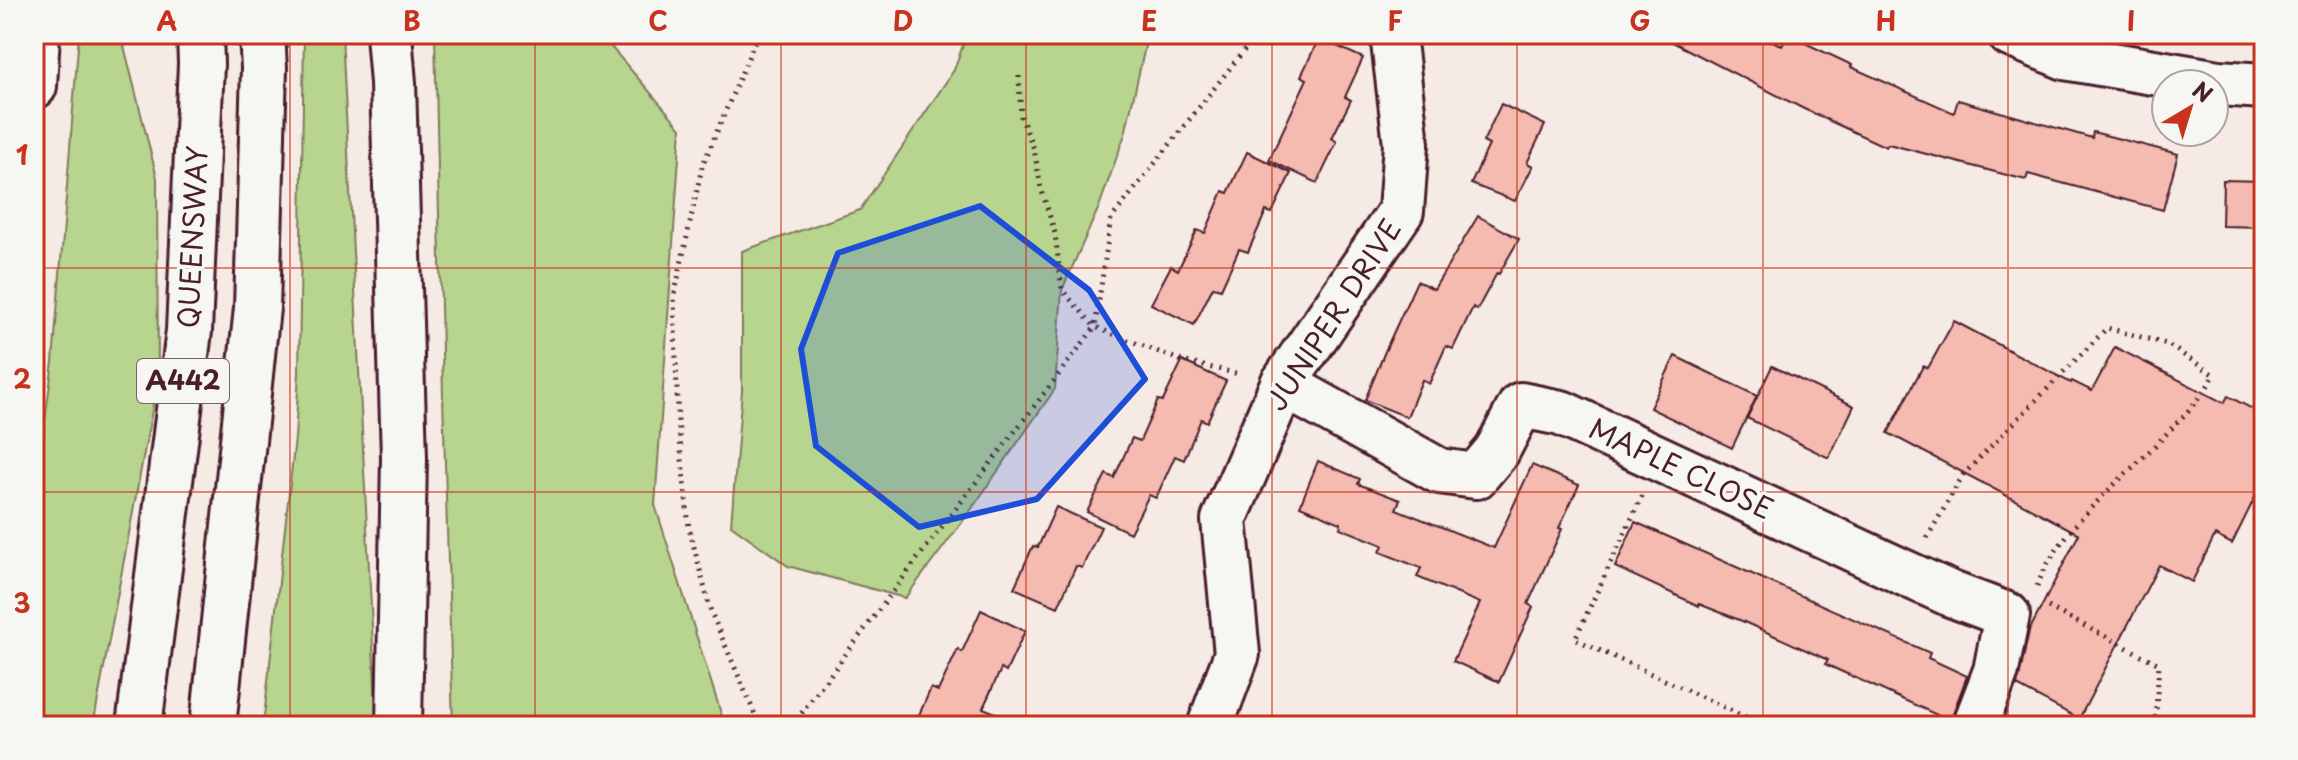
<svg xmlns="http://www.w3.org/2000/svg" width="2298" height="760" viewBox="0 0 2298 760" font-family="'Playpen Sans',sans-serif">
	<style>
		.green { fill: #b7d58e; stroke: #807a5c; stroke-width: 2 }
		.building { fill: #f5bab0; stroke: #4a1f2b; stroke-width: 2 }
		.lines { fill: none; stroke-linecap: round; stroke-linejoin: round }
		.street-casing { stroke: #4a1f2b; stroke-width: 50 }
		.highway-casing { stroke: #4a1f2b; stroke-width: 50 }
		.path { stroke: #4a1f2b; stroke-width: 5; stroke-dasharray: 2 6; stroke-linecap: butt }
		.street { stroke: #f6f6f2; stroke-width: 44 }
		.highway { stroke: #f6f6f2; stroke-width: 44 }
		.marked { fill: #1d4ed8; fill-opacity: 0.2; stroke: #1d4ed8; stroke-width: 6; stroke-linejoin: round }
		.grid { fill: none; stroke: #c8321e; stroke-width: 2; stroke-opacity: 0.55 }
		.labels { text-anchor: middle; stroke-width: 7; stroke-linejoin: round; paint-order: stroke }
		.shield { fill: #f6f6f2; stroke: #7e6067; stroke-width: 2 }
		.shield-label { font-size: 26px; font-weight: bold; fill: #4a1f2b }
		.street-label { font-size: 28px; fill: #4a1f2b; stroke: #f6f6f2 }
		.neatline { fill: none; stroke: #c8321e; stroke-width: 3 }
		.grid-label { font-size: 26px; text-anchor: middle; font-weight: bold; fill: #c8321e }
	</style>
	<rect width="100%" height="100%" fill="#f6eae5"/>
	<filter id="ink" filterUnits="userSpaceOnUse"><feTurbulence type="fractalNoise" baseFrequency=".0125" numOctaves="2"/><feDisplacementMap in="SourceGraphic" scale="16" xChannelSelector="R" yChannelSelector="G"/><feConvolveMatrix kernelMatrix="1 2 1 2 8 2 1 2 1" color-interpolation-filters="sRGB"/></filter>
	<g filter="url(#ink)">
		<!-- green -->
		<g class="green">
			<path d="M79,34H121L157,178L158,378L93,726H34V501L53,362Z"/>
			<path d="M304,34H342L377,726H263L295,438L299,373Z"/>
			<path d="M435,34H600L681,128L655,505L725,726H453L443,397Z"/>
			<path d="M967,34H1148L1125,134L1099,207L1062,290L1055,389L966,517L905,598L788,566L731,525L742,390V251L860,210L954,70Z"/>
		</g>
		<!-- building -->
		<g class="building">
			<path d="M1657,34H1760L1782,46L1788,35L1852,65L1851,67L1954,113L1958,100L2092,138L2093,132L2178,154L2163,210L2028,174L2026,180L1888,144L1886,147L1804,109Z"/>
			<path d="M1319,38L1363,58L1345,97L1351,100L1332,138L1337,142L1317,183L1269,160L1307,79L1301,76Z"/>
			<path d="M1501,104L1545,125L1527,163L1533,166L1515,201L1471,184L1489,145L1483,142Z"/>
			<path d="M1247,152L1291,173L1272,213L1266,211L1248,252L1239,249L1221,289L1213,287L1194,325L1151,304L1171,266L1178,270L1197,230L1205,233L1223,191L1228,193Z"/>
			<path d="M2223,180L2264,181V227L2222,226Z"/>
			<path d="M1478,216L1519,239L1499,274L1497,273L1477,310L1473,307L1453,349L1446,346L1429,384L1422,380L1407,417L1365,400L1386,349L1417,281L1434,289Z"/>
			<path d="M1954,321L2071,383L2072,381L2092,391L2115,347L2224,403L2228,396L2264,415V479L2232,544L2215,535L2192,582L2159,565L2079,719L2017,686L2029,631L2079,534L1888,433L1923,366L1928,368Z"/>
			<path d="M1675,356L1757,396L1732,448L1650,408Z"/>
			<path d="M1182,361L1226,381L1207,422L1201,419L1184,460L1175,456L1156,498L1149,495L1130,533L1087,512L1106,474L1114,478L1132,438L1140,441L1158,400L1163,401Z"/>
			<path d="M1772,366L1854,406L1829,458L1747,418Z"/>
			<path d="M1318,461L1360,479L1358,484L1400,500L1396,509L1494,548L1532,465L1579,485L1559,528L1562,529L1528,604L1533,607L1499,682L1453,661L1480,603L1417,577L1421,568L1380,552L1383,545L1340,528L1341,523L1300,506Z"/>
			<path d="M1056,507L1101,527L1082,568L1076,566L1058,607L1014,588L1033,546L1038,547Z"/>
			<path d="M1635,522L1930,653L1928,658L1967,676L1950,721L1825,664L1828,660L1742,621L1699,604V606L1615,567Z"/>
			<path d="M981,610L1025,631L1006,672L1001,669L983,708L1023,724L1022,726H914L931,688L938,691L958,649L962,652Z"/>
		</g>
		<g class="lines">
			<!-- street casing -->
			<g class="street-casing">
				<g id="street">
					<path d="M2010,34L2065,57L2218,83L2264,86"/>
					<path d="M1283,384L1439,471L1476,476L1497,451L1521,405L1561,413L1907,574L1951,594L2007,615L1996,671L1975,726"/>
					<path d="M1210,726L1237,654L1224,520L1283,384L1401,211L1406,144L1393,34"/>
				</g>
			</g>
			<!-- highway casing -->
			<g class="highway-casing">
				<g id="highway">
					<path d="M389,34L393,83L404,458L399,726"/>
					<path d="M34,86L37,34"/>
					<path d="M139,726L189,331L201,64L200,34"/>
					<path d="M213,726L257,308L264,68L262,34"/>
				</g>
			</g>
			<!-- path -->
			<g class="path">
				<path d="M758,34L702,167L674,297L678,421L689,528L711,612L760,726"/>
				<path d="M1019,76L1021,117L1034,149L1041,188L1055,233L1062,290L1095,327L1182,361L1239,374"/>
				<path d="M1642,496L1575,639L1765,726"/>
				<path d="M1927,538L1963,475L2107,328L2167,344L2214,375C2203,396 2188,411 2172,428C2126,478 2063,522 2037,586"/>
				<path d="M2048,607L2159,664L2155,726"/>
				<path d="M792,726L918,558L1095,327L1111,219L1257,34"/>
			</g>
			<!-- street -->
			<use href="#street" class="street"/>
			<!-- highway -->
			<use href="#highway" class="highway"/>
		</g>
	</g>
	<!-- marked area -->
	<path class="marked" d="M980,206L1089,290L1145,379L1037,499L919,527L816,446L801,349L838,253Z"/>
	<!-- grid -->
	<path class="grid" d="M290,34V726M535,34V726M781,34V726M1026,34V726M1272,34V726M1517,34V726M1763,34V726M2008,34V726M34,268H2264M34,492H2264"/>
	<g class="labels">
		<!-- shield labels -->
		<rect class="shield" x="137" y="359" width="92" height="44" rx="6"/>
		<g class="shield-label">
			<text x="183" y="390">A442</text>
		</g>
		<!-- street labels -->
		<g class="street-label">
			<text transform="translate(193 237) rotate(-87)" y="10">QUEENSWAY</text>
			<text transform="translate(1334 315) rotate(-57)" y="10">JUNIPER DRIVE</text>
			<text transform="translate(1681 469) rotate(25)" y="10">MAPLE CLOSE</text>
		</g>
	</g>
	<!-- margin -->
	<rect width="2298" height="760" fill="none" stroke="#f6f6f2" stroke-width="88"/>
	<!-- north arrow -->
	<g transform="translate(2190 108) rotate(38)"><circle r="38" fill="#f6f6f2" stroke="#b1a0a2" stroke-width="2"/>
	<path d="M0-6L14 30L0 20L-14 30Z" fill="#c8321e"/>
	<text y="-12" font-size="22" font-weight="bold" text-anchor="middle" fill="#4a1f2b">N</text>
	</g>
	<rect x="44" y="44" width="2210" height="672" class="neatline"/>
	<g class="grid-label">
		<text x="167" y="31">A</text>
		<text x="412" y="31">B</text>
		<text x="658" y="31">C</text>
		<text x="903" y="31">D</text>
		<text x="1149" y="31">E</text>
		<text x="1395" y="31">F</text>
		<text x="1640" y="31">G</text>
		<text x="1886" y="31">H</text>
		<text x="2131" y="31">I</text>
		<text x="22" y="165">1</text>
		<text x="22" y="389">2</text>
		<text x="22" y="613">3</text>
	</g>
</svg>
